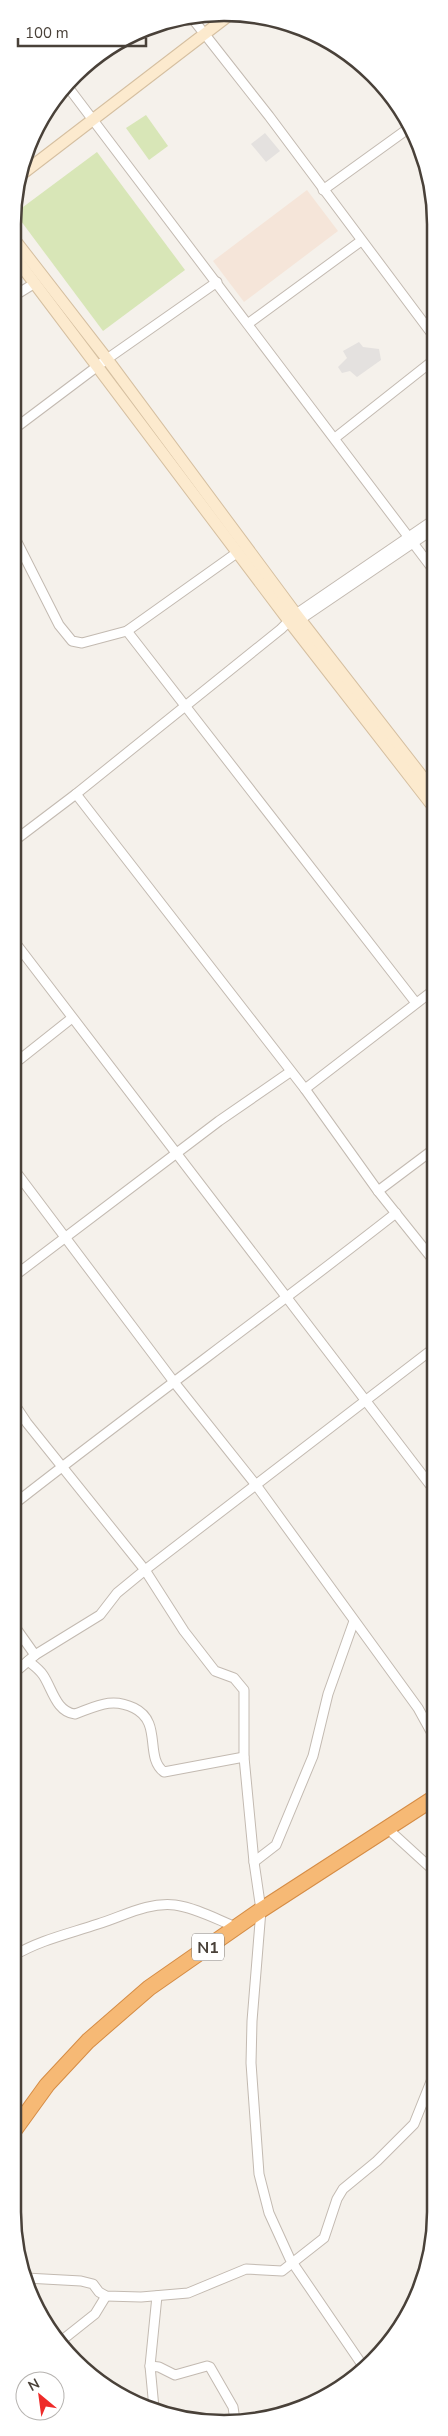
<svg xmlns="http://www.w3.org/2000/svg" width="448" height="2436" viewBox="0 0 448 2436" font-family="'Nunito Sans',sans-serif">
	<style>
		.commercial { fill: #f5e5d9 }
		.green { fill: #d8e6b7 }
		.parking { fill: #e4e1df }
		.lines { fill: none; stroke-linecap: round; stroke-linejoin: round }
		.street-casing { stroke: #c3bab1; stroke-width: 11 }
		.secondary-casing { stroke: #d5bfa0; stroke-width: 13 }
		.highway-casing { stroke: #d58c45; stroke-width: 17 }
		.street { stroke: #fff; stroke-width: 9 }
		.secondary { stroke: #fceace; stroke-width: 11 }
		.highway { stroke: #f6b975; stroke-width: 15 }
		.labels { text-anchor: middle; stroke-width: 5; stroke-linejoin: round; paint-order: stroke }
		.shield { fill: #fff; stroke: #807a74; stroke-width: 1 }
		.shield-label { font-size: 16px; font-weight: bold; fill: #494139 }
		.rim { fill: none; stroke: #494139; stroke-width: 2.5 }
	</style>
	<rect width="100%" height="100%" fill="#f5f1eb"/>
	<!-- commercial -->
	<path class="commercial" d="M307,190L338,231L244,302L213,261Z"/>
	<!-- green -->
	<g class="green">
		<path d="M146,115L168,146L149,160L126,128Z"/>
		<path d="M97,152L185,270L103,331L15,213Z"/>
	</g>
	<!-- parking -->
	<g class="parking">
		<path d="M265,133L280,151L266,162L251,144Z"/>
		<path d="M359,342L363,347L379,349L381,360L357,377L350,371L342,373L338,367L347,358L343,351Z"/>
	</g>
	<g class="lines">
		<!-- street casing -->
		<g class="street-casing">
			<g id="street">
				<path d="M192,18L269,116L435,338"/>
				<path d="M68,87L435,572"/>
				<path d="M323,190L409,128"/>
				<path d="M14,296L35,283"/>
				<path d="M249,323L361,241"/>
				<path d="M14,429L107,359L217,282"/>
				<path d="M335,438L435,359"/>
				<path d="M14,536L59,625L72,641L82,643L127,631L238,552"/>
				<path d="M295,623L435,528"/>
				<path d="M127,631L416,1003"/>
				<path d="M76,794L305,1089L378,1191L434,1261"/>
				<path d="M14,841L76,794L281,629L296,614L435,519"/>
				<path d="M14,941L434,1490"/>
				<path d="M14,1064L72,1018"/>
				<path d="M305,1089L435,989"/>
				<path d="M13,1168L174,1382L256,1485L418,1708L434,1737"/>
				<path d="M378,1191L434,1149"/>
				<path d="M13,1277L219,1121L290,1072"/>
				<path d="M13,1402L27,1423L145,1570L184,1631L215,1671L234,1678L244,1690V1757L254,1862L261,1910L252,2021L251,2063L259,2174L269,2213L290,2259L365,2369"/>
				<path d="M13,1505C139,1406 270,1312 396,1213"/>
				<path d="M13,1624L35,1655"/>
				<path d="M28,1661C33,1665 39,1669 43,1675C52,1688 56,1712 75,1714C97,1706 112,1697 134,1708C163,1722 144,1757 164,1772L244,1757"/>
				<path d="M13,1674L35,1655L100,1615L117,1593L145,1570L434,1348"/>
				<path d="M388,1829L434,1871"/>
				<path d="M254,1862L276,1845L313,1756L328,1694L354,1621"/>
				<path d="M13,1956C40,1940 68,1934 98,1924C124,1916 147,1902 175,1905C196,1908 216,1919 236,1927"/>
				<path d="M26,2278L81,2281L93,2284L99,2292L106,2296L141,2297L188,2293L246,2269L282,2271L324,2238L337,2199L343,2189L377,2161L414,2124L434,2074"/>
				<path d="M61,2341L95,2314L106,2296"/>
				<path d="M150,2366L159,2367L175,2375L207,2366L210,2367L233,2407L235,2420"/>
				<path d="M154,2408L150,2366L157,2296"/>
			</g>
		</g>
		<!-- secondary casing -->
		<g class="secondary-casing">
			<g id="secondary">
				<path d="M22,174L228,16"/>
				<path d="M14,239L107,359L296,614L435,793"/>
				<path d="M14,256L292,625L435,809"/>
			</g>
		</g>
		<!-- highway casing -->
		<g class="highway-casing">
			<path id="highway" d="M13,2132L47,2085L88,2041L149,1988L261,1910L434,1798"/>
		</g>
		<!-- street -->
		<use href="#street" class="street"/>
		<!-- secondary -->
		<use href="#secondary" class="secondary"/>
		<!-- highway -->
		<use href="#highway" class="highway"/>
	</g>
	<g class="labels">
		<!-- shield labels -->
		<rect class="shield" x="192" y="1933.5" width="32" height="27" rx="4"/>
		<g class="shield-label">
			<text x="208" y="1953">N1</text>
		</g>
	</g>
	<!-- crop -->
	<path d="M0 0H448V2436H0ZM224 21H224A203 203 0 0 1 427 224V2212A203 203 0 0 1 224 2415H224A203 203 0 0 1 21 2212V224A203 203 0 0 1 224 21Z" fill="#fff" fill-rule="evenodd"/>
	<path class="rim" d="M224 21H224A203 203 0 0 1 427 224V2212A203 203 0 0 1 224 2415H224A203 203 0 0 1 21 2212V224A203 203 0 0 1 224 21Z"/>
	<!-- north arrow -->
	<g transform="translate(40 2396) rotate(331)"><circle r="24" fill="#ffffff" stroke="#b6b3b0"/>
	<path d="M0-4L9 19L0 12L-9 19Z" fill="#ee2b29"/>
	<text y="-8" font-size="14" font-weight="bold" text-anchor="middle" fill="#494139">N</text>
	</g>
	<!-- scale -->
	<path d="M18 38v8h128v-8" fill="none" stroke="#494139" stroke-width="2.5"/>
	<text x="25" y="38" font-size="15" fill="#494139" stroke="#ffffff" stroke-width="4" paint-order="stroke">100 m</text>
</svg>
